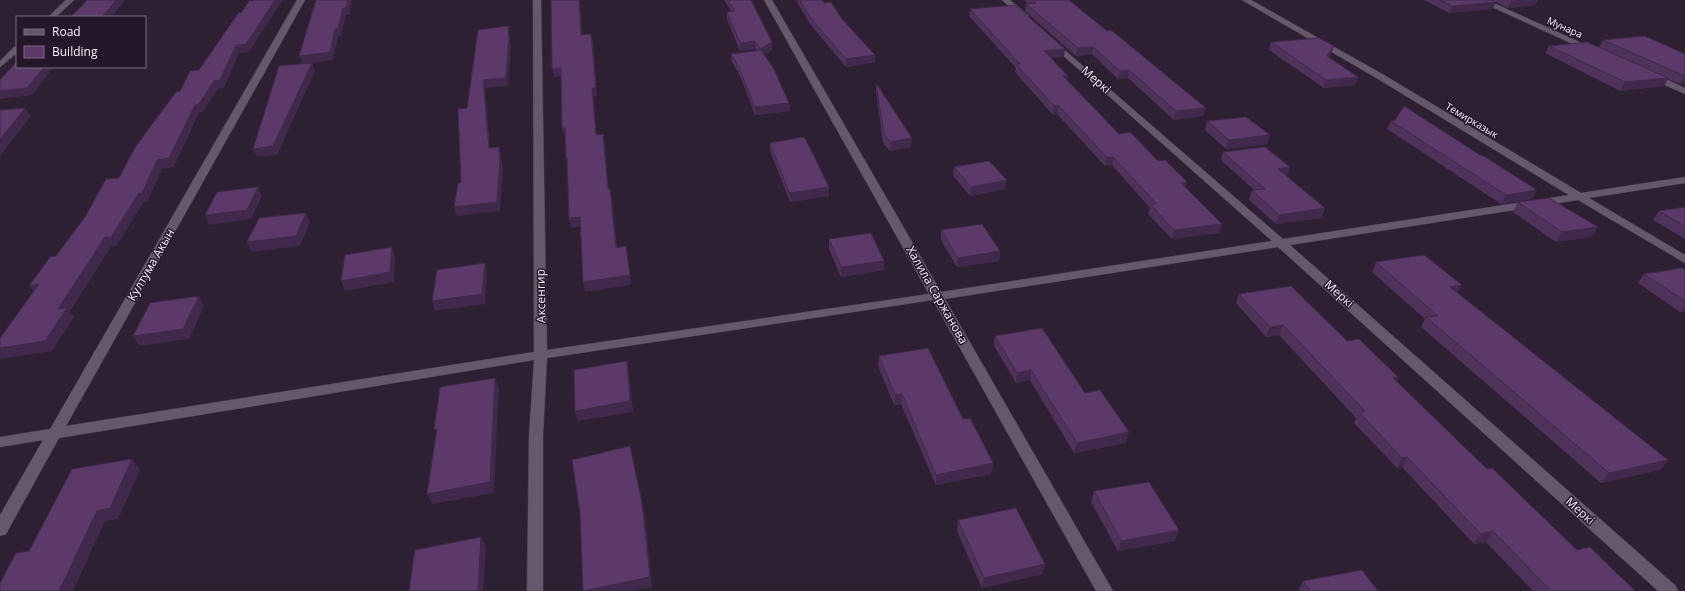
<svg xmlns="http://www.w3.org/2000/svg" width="1685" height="591" viewBox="0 0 1685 591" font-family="'Open Sans',sans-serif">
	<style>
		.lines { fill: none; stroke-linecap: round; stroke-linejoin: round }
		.street-casing { stroke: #473c4c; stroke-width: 1 }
		.street { fill: #66576c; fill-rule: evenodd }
		.wall { fill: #4e325a }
		.shaded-wall { fill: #40294a }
		.building { fill: #5b3a69; stroke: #40294a }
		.labels { text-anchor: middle; stroke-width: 3; stroke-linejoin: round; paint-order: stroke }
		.far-street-label { font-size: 10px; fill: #f8effc; stroke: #241729 }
		.street-label { font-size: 12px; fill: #f8effc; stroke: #241729 }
	</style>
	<rect width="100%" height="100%" fill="#2d2033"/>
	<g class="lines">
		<!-- street casing -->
		<g class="street-casing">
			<g id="street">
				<path d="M66,0H74L56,17H48Z"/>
				<path d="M297,0H305L66,426L534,352L533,0H541L547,350L929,294L764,0H772L941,292L1272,241L1050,44V40H1053L1283,239L1569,195L1378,79L1242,0H1251L1384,75L1581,193L1685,177V183L1589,198L1685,255V263L1578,200L1290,245L1676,586L1678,591H1658L1278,247L945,299L1113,591H1096L933,300L547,358L543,435V591H527L529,435L534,360L59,438L6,534L0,536V515L43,440L0,447V437L50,429Z"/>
				<path d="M1002,0H1010L1029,16L1022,18Z"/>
				<path d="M1477,0H1487L1595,49L1588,51Z"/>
				<path d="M14,47H17V53L0,67V61Z"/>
				<path d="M1649,74H1655L1685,88V94L1649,78Z"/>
			</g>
		</g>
		<!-- street -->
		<use href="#street" class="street"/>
	</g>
	<!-- wall -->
	<g class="wall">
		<path d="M724,0H751L772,42V50L764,55L789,103L790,111L755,115L740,76L732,62L731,54L757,51L756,49L740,51L727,19V12L731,11Z"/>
		<path d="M796,0H822L875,62L846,67L810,24Z"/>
		<path d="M1024,0H1069L1203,116L1174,120L1128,78L1118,79L1092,54L1076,56L1025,11L1026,4H1028Z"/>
		<path d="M1424,0H1538L1535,5L1508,8L1496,2L1493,9L1449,13Z"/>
		<path d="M970,9L1064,57L1051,58L1067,80L1119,134L1186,188L1222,224L1219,233L1172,239L1148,214L1150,208L1112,165L1105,166L1057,114L1053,115L1015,72L1016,68L969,16Z"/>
		<path d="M1603,40L1685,54V84H1680L1668,79L1664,86L1620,91L1545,53L1549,46L1599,47Z"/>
		<path d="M1271,42L1331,54L1329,58L1358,77L1355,85L1324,88L1269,50Z"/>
		<path d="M876,83L911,147L890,151L883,143L876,91Z"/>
		<path d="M1207,121L1270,135L1267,144L1226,149L1205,130Z"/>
		<path d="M1391,121L1480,155L1537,190L1532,199L1501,204L1387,129Z"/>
		<path d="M770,143L829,196L790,202L770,151Z"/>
		<path d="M1223,152L1287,176L1325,208L1321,218L1276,224L1249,200L1252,190H1254L1221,160Z"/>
		<path d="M954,167L1005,189L970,196L953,176Z"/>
		<path d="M1518,202L1592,237L1556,242L1513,212Z"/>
		<path d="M1685,207V239L1653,220L1659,211Z"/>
		<path d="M941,230L1000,251L999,261L957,267L941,240Z"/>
		<path d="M829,239L884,270L841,277L829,249Z"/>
		<path d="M1376,262L1462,285L1457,293L1668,460L1660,470L1601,483L1421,327L1425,319L1372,272Z"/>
		<path d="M1685,270V311L1680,312L1638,283L1644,274Z"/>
		<path d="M1239,294L1347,341L1396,381L1487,469L1577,550L1635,591H1533L1486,542L1474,544L1402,467L1397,468L1354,423L1356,418L1279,335L1266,337L1236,303Z"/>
		<path d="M995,336L1126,443L1074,453L1030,380L1016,383L994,346Z"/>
		<path d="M879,356L963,419L993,463L991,474L936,485L901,404L894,405L878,366Z"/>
		<path d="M1094,491L1175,541L1118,551L1091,502Z"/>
		<path d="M958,520L1043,574L982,588L957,531Z"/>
		<path d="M1303,581L1378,591H1298Z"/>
	</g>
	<!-- shaded-wall -->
	<g class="shaded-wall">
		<path d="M116,0H125L112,17H101Z"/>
		<path d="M275,0H283L249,52L239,53L224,88L218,89L203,112L199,113L174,167L162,169L147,202H144L116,246L111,247L70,311L74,317L52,351L0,359V348L58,309L105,237L195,105L236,45Z"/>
		<path d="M348,0H352L349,15H346L341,36H338L333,60L303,64L299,56L335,29L343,8Z"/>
		<path d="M579,0H580L583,42L581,35Z"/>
		<path d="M1520,0H1538L1535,5L1508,8L1511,1Z"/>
		<path d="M1496,2L1493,9L1449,13L1452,6Z"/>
		<path d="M508,26L511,46L508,86L485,88L491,157L489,148L483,80Z"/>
		<path d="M591,34L593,42L597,96H594L597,143L596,135L592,88Z"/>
		<path d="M755,41L756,49L740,51V43Z"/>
		<path d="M772,42V50L760,57V49Z"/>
		<path d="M1334,46L1331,54L1325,64L1327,56Z"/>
		<path d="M1093,47L1092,54L1076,56L1078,48Z"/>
		<path d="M1065,49L1064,57L1043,59L1044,51Z"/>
		<path d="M875,55V62L846,67V59Z"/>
		<path d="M312,63L315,71L277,155L257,157L253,149Z"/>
		<path d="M44,67H54L32,95L0,99V91Z"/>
		<path d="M561,68L562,76L554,77L552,69Z"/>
		<path d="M1129,70L1128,78L1118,79L1120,71Z"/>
		<path d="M1063,76H1068L1067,84Z"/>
		<path d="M1685,76V84H1680Z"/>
		<path d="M1358,77L1355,85L1324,88L1326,80Z"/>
		<path d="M1668,78L1664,86L1620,91L1625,82Z"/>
		<path d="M789,103L790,111L755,115V107Z"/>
		<path d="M1054,106H1059L1057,114L1053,115Z"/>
		<path d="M25,108L31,116L0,156V140Z"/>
		<path d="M1206,108L1203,116L1174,120L1176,111Z"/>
		<path d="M562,128H565L567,136H564Z"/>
		<path d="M603,134L605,143L609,198L608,189Z"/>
		<path d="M1270,135L1267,144L1226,149L1229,140Z"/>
		<path d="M912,138L911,147L890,151V142Z"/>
		<path d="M499,147L501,156L503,170L500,211L457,216L454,207Z"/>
		<path d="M1107,157H1113L1112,165L1105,166Z"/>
		<path d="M1290,167L1287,176L1275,178L1278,169Z"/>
		<path d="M1007,180L1005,189L970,196L971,187Z"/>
		<path d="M1187,182L1185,191L1181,183Z"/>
		<path d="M258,187L262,196L251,219L209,225L205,215Z"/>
		<path d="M829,187V196L790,202L789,193Z"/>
		<path d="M610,189L612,198L618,257L616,248Z"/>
		<path d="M1537,190L1532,199L1501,204L1506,195Z"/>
		<path d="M1325,208L1321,218L1276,224L1279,215Z"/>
		<path d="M306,213L310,222L300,246L252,252L247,242Z"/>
		<path d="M580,217L582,226L571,228L569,218Z"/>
		<path d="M1222,224L1219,233L1172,239L1174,230Z"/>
		<path d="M1598,227L1592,237L1556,242L1562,232Z"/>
		<path d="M626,246L631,285L585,292L583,282Z"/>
		<path d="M392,247L395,257L394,282L345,291L341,281Z"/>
		<path d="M1000,251L999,261L957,267L958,258Z"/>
		<path d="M884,261V270L841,277V267Z"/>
		<path d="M485,263L487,273L485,304L435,311L432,301Z"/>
		<path d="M39,284L36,295L29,286Z"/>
		<path d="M1462,285L1456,295L1450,287Z"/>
		<path d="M199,296L204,306L189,339L139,346L133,336Z"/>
		<path d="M1685,305V311L1680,312Z"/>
		<path d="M1283,325L1279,335L1266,337L1270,327Z"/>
		<path d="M627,361L629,371L633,412L577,421L575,411Z"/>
		<path d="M1031,370L1030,380L1016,383L1017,373Z"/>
		<path d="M1398,377L1393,387V378Z"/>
		<path d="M495,378L499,388L494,493L432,504L427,494Z"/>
		<path d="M902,394L901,404L894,405L895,395Z"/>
		<path d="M1129,432L1126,443L1074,453L1077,443Z"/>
		<path d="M1407,457L1402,467L1397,468L1402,458Z"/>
		<path d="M132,459L140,470L118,519L105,521L73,591H59L97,511Z"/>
		<path d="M1668,460L1660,470L1601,483L1609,473Z"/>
		<path d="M993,463L991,474L936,485V475Z"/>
		<path d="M642,503L645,513L652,587L633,591H583Z"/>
		<path d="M1179,530L1175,541L1118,551L1121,541Z"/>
		<path d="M1493,531L1486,542L1474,544L1481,534Z"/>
		<path d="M481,537L486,547L483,591H478Z"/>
		<path d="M1045,564L1043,574L982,588L984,578Z"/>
	</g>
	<!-- building -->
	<g class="building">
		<path d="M87,0H116L109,9L101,17H70L81,7Z"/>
		<path d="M254,0H275L246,44L236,45L220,80L214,81L199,104L195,105L169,158L157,160L142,193H139L111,237H105L58,309L67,308L45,341L0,348V338L39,284L29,286L50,257L56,256L85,217L106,179L119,178L136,146L176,92L180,91L190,71L199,70L239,12L241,13L249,1H253Z"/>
		<path d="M316,0H348L346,8H343L338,28L335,29L330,52L299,56Z"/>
		<path d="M551,0H579L581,35L591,34L596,88H592L596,135L603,134L608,189H610L616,248L626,246L630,275L583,282L580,217L569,218L567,158H566L565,128H562L561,68L552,69Z"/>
		<path d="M728,0H751L772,42L760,49L755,41L740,43L727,12L735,11Z"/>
		<path d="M800,0H822L824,3L831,2L842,19L875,55L846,59L810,17Z"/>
		<path d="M1032,0H1069L1107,31L1111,30L1206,108L1176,111L1129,70L1120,71L1093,47L1078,48L1026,4L1036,3Z"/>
		<path d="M1440,0H1491L1496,2L1452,6Z"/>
		<path d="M1015,5L1065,49L1044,51L1068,76H1063L1119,134L1130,132L1158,161L1165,160L1187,182L1181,183L1222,224L1174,230L1151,205L1157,204L1113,157H1107L1059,106H1054L1016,64H1020L970,9Z"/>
		<path d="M508,26L509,39L506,78L483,80L489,148L499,147L500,161L497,202L454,207L458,183H461L458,109L467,108L478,30Z"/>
		<path d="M1645,36L1685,54V76L1603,40Z"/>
		<path d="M1319,38L1334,46L1327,56L1358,77L1326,80L1271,42Z"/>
		<path d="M1587,42L1668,78L1625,82L1549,46Z"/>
		<path d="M761,50L774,69L789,103L755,107L739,68L731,54Z"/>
		<path d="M17,61V67H44L27,88L0,91V80Z"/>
		<path d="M312,63L273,146L253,149L279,66Z"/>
		<path d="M876,83L912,138L890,142L884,134Z"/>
		<path d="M1404,106L1480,155H1482L1537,190L1506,195L1391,121L1395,120Z"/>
		<path d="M25,108L0,140V110Z"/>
		<path d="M1246,117L1270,135L1229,140L1207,121Z"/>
		<path d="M804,137L811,150L829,187L789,193L770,143Z"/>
		<path d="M1265,147L1290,167L1278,169L1325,208L1279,215L1252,190L1265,189L1223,152Z"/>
		<path d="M989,161L1007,180L971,187L954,167Z"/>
		<path d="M258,187L247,210L205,215L217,192Z"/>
		<path d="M1549,198L1598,227L1562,232L1518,202Z"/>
		<path d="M1685,207V226L1659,211Z"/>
		<path d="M306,213L296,236L247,242L259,218Z"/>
		<path d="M982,224L1000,251L958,258L941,230Z"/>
		<path d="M871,233L884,261L841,267L829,239Z"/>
		<path d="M392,247L390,272L341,281L345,255Z"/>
		<path d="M1424,255L1462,285L1450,287L1668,460L1609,473L1426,317L1438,316L1376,262Z"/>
		<path d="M485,263L482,294L432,301L437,270Z"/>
		<path d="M1682,268L1685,270V301L1644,274Z"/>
		<path d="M1291,286L1347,341L1359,339L1398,377L1393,378L1487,469L1492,468L1577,550L1590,547L1635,591H1551L1493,531L1481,534L1407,457L1402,458L1359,412L1365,411L1283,325L1270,327L1239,294Z"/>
		<path d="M199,296L183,329L133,336L150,303Z"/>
		<path d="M1042,328L1085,393L1100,390L1129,432L1077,443L1031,370L1017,373L995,336Z"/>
		<path d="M928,348L963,419L970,418L993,463L936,475L902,394L895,395L879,356Z"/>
		<path d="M627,361L630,401L575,411L574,370Z"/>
		<path d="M495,378L490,482L427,494L437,429L434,430L440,387Z"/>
		<path d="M630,446L642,503L650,577L583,591L580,513L572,460Z"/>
		<path d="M132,459L110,508L97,511L59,591H0V583L16,553L29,551L72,469Z"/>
		<path d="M1149,482L1179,530L1121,541L1094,491Z"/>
		<path d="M1016,508L1045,564L984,578L958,520Z"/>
		<path d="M481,537L478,591H409L415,550Z"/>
		<path d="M1362,570L1378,591H1310L1303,581Z"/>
	</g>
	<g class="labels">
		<!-- far-street labels -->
		<g class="far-street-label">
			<text transform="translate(1565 27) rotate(24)" y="4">Мунара</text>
			<text transform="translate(1472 120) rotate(31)" y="4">Темирказык</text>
		</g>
		<!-- street labels -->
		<g class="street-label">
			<text transform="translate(1096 80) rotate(41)" y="4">Меркі</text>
			<text transform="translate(151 265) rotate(-60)" y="4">Култума Акын</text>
			<text transform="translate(1339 294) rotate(42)" y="4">Меркі</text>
			<text transform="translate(937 295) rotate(60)" y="4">Халила Саржанова</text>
			<text transform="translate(541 296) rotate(-91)" y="4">Аксенгир</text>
			<text transform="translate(1580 511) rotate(42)" y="4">Меркі</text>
		</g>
	</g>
	<!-- legend -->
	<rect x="16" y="16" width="130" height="52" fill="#241729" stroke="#796d7d"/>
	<rect x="24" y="29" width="20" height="6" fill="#66576c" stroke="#796d7d"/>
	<text x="52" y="36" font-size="12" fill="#f8effc">Road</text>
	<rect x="24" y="46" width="20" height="12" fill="#5b3a69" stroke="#796d7d"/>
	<text x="52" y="56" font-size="12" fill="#f8effc">Building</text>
</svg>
